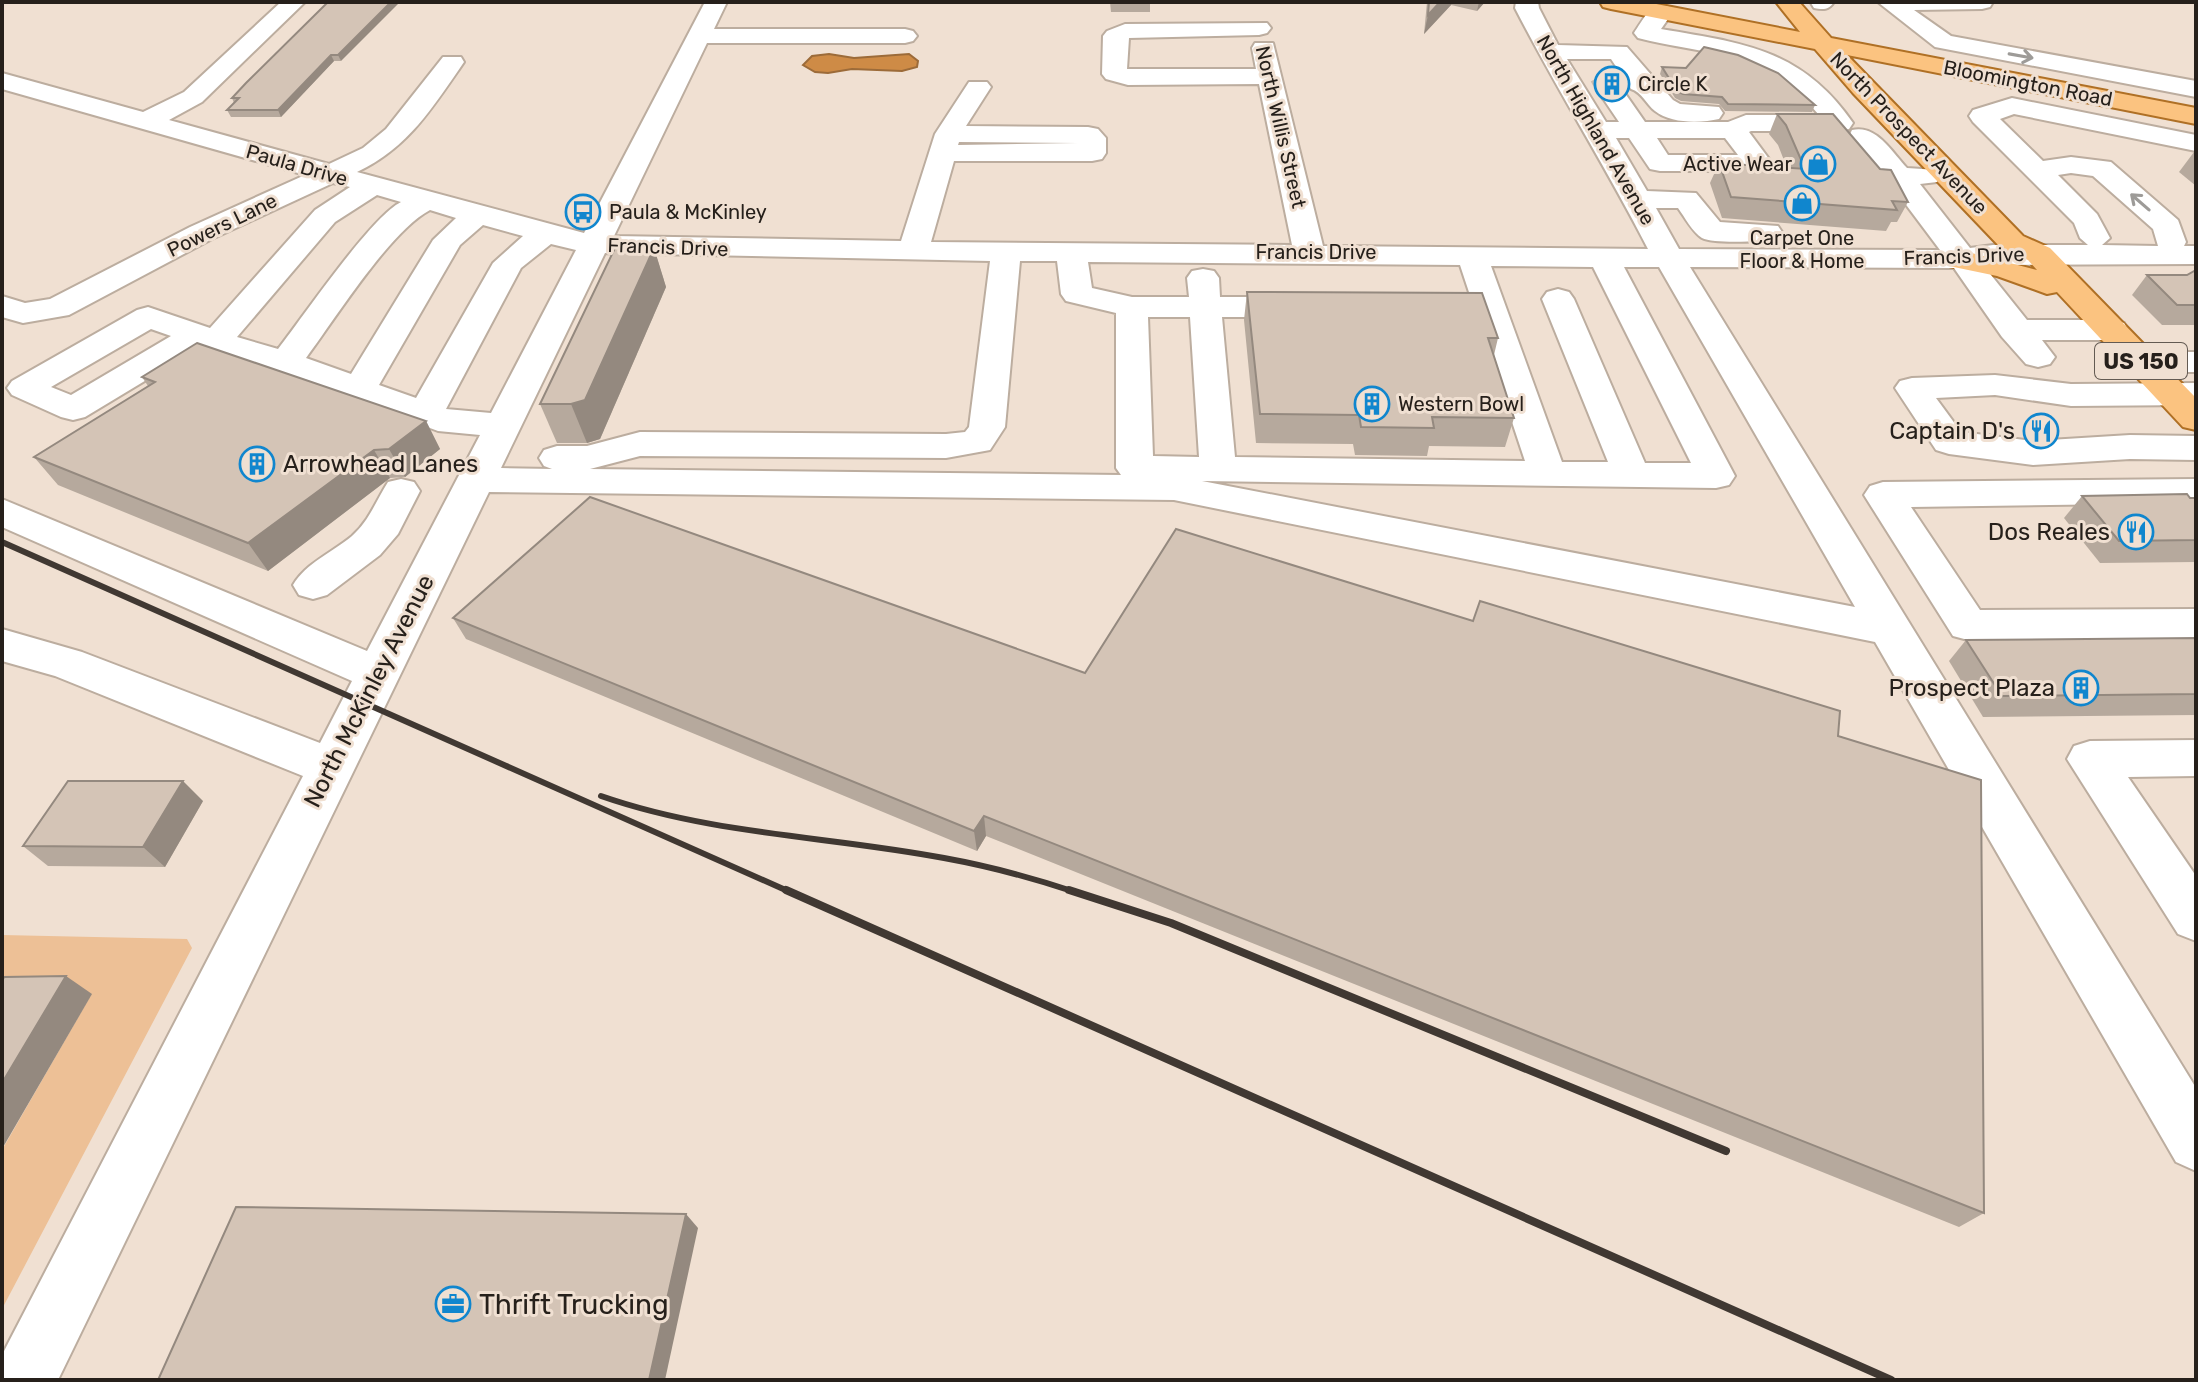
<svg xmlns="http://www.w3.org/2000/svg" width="2198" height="1382" viewBox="0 0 2198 1382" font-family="Rubik,sans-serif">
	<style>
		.green { fill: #edc096 }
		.water { fill: #ce8b46; stroke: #9c6b39; stroke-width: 2 }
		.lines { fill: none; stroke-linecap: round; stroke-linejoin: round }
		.minor-tunnel { stroke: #c8baad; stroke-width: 26; stroke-dasharray: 26 13; stroke-linecap: butt }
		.minor-casing { stroke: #bcad9f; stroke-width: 4 }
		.major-casing { stroke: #af7025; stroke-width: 4 }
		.minor { fill: #fff; fill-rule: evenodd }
		.major { fill: #fbc380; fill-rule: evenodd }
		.rail-far1 { stroke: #403832; stroke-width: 6 }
		.rail { stroke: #403832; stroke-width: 8 }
		.wall { fill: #b6a99d }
		.shaded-wall { fill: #94897f }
		.building { fill: #d4c4b6; stroke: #94897f; stroke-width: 2 }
		.oneway { stroke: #9d9b98 }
		.labels { text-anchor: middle; stroke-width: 6; stroke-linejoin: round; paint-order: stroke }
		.far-street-label { font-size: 20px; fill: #26201b; stroke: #f0e0d2 }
		.far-poi-label { font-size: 20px; fill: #26201b; stroke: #f0e0d2; text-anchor: start }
		.shield { fill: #f0e0d2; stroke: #635a52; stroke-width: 2 }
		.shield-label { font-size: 22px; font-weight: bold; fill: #26201b }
		.poi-label { font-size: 24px; fill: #26201b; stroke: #f0e0d2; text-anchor: end }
		.street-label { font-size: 24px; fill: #26201b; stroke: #f0e0d2 }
		.near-poi-label { font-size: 28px; fill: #26201b; stroke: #f0e0d2; text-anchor: start }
	</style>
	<rect width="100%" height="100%" fill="#f0e0d2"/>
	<!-- green -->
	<path class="green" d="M2,935L187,939L192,948L2,1309V1150L91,995L2,1043Z"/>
	<!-- water -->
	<path class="water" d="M829,54L854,58L909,54L918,61L917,67L902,71L852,69L828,73L815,72L803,65L812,56Z"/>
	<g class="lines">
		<!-- minor-tunnel -->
		<path class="minor-tunnel" d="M1602,75L1613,94"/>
		<!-- minor casing -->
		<g class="minor-casing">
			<g id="minor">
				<path d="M281,2H305L202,102L169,120L329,164L363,148L386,129L443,57H461L464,62C433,107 408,148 357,172L584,233L705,2H727L714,29H905L913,31L917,36L913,41L905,43H707L614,236L901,241L935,134L969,82H987L991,87L966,126L1088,127L1098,129L1106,138V153L1102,159L1092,161H954L931,242L1292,245L1259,84L1128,85L1106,79L1102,74L1103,36L1107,31L1125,24L1267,23L1271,28L1267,33L1259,35L1129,38L1127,69H1256L1252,48L1255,43H1273L1323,246L1648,249C1606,167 1557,90 1515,8L1516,2H1538L1539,8L1558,45L1627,47L1673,100L1680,104L1719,107L1723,113L1719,119C1701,123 1671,124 1655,111C1646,104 1642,92 1631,89L1611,59H1567L1606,122H1619L1600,94L1604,89H1622L1645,122H1728L1746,115H1819C1761,47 1717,58 1638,38L1634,33C1644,19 1650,2 1669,7L1673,12L1661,29C1743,43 1802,49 1853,123L1849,129L1840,131H1751L1749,132L1772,163L1768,169L1758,171H1660L1650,169L1629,138H1616L1647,191L1696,193L1720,222L1778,226L1782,232L1778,238C1764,242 1714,244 1702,238C1693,233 1684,216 1678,208H1656L1679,249L1940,250L1889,182L1849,136L1852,130C1876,124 1892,152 1907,168L1937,170L1941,176L1937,182L1920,184L1970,248L1993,245H2088L2080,238L2074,223L1973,122L1969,116L1973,110L2012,98L2196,135V151L2014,114L2000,119L2043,161L2071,157L2111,162L2178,220L2186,242L2184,246H2196V264L1983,265L2027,320H2112L2124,323L2128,330L2124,337L2112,340H2042L2055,357L2050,364L2038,367L2026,364L2002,337L1954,268L1690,267L2196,1088V1171L2176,1162L1875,642L1174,500L489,492L58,1380H2V1355L303,776L55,676L2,661V629L82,652L320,743L352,681L2,527V499L367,651L480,435L438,431L280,372L201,347L85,417L73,420L61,417L12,395L7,388L12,381L137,310L148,307L210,328L315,210L350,187L333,183L212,239L69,315L23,323L2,317V296L25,303L50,299L190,227L305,175L2,89V73L143,112L184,92ZM1657,138H1725L1738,155H1668ZM959,142L1078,143L958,145ZM2071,173L2093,176L2153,229L2158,246L2102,245L2110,238L2097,214L2058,175ZM377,195L401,202C371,217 303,317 278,349L237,337L335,222ZM430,210L456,218L433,240L351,374L306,358C335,319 390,231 430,210ZM483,225L523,236L493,263L416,398L379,385L460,245ZM551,244L576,250L491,413L446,409L521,268ZM605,253L990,261L969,427L965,432L946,434L640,432L587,446H557L544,450L539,458L544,466L552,469L501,468ZM1020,261H1057L1061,294L1066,301L1116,313V468L1121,475L590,469L640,456L946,458L990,450L1005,427ZM1088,262L1460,265L1525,461L1235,457L1222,317H1304L1315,314L1320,307L1315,300L1304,297H1220L1219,278L1214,271L1203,269L1192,271L1187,278L1189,297H1132L1092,288ZM1491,266L1593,267L1691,463H1645L1574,299L1569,292L1558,289L1547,292L1542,299L1608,462H1562ZM1624,267H1659L1855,607L1202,481L1716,488L1729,485L1735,476ZM1148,317H1190L1199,457L1153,456ZM151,329L171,336L71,395L51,387Z"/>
				<path d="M1834,2C1829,10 1823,10 1814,8L1811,3Z"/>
				<path d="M1993,2L1990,7L1982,9L1914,10L1951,36L2196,81V97L1935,47L1879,3Z"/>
				<path d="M2142,352H2196V372H2142L2130,369L2125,362L2130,355Z"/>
				<path d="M1995,375L2071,384L2196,383V405L2071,406L1995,395L1936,398L1961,432L2033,441L2130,435L2196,436V460L2130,459L2033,465L1949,454L1936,450L1895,388L1900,381L1912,378Z"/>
				<path d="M401,479L414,482L420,491L398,534L380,555L327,595L313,599L299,595L293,585C306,563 333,552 352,536C369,521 376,501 388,482Z"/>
				<path d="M2196,479V503L1911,507L1980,610L2196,609V639L1968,640L1953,636L1864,495L1870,486L1883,482Z"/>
				<path d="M2196,740V776L2128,777L2196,876V941L2178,934L2067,759L2074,746L2090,741Z"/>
			</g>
		</g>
		<!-- major casing -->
		<g class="major-casing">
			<path id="major" d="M1600,2H1646L1800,32L1776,2H1799L1831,38L2196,108V124L1847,55L2023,236L2050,248L2196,398V430L2183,427L2057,292L2047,294L1997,276L1949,266L1945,259L1949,252L1960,250L2037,270L2028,260L2001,248L1853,93L1815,49L1611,9L1603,7Z"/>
		</g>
		<!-- minor -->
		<use href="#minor" class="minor"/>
		<!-- major -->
		<use href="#major" class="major"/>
		<!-- rail-far1 -->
		<g class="rail-far1">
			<path d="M2,542L790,892"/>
			<path d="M601,796C713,835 829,836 944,858C988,866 1033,878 1075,892"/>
		</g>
		<!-- rail -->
		<g class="rail">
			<path d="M786,890L1891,1380"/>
			<path d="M1069,890L1171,923L1726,1151"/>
		</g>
	</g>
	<!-- wall -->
	<g class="wall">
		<path d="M328,2L341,61H334L281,117H231L227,110L234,103L232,98Z"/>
		<path d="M1110,2H1150V12H1111Z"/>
		<path d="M1427,2H1485L1477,11L1451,5L1424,34Z"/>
		<path d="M1662,67L1815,105L1812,112L1725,111L1719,104L1681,101L1675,98L1660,74Z"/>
		<path d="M1777,114L1908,202L1897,222H1891L1886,231L1722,218L1710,183L1719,163L1787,168L1778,145L1769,134Z"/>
		<path d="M2194,152H2196V186L2179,172Z"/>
		<path d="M654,248L666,287L600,439L587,443H557L540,404Z"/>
		<path d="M2196,270V325H2162L2132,295L2147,275H2187Z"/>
		<path d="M1247,292L1498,338L1494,355L1514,418L1505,447L1429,446L1427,456L1355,455L1353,444L1256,443L1244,320Z"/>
		<path d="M142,377L426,421L440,449L405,477L390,478L268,571L58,485L34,457L148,386Z"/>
		<path d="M2082,496L2196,498V562L2100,563L2064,518Z"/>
		<path d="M453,618L1085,673L1838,736L1984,1213L1959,1227L986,836L977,851L466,639Z"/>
		<path d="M2196,638V715L1983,717L1949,661L1966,640Z"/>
		<path d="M203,801L165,867L48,866L23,846Z"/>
	</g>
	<!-- shaded-wall -->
	<g class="shaded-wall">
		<path d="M391,2H400L341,61L338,55Z"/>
		<path d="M1440,2H1452L1451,5L1424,34L1428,15Z"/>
		<path d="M1479,2H1485L1477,11Z"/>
		<path d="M331,55L334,61L281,117L278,110Z"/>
		<path d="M654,248L666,287L600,439L587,443L571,404Z"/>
		<path d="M426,421L440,449L405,477L389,449Z"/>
		<path d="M374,450L390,478L268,571L248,543Z"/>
		<path d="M183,781L203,801L165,867L143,847Z"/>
		<path d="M984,816L986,836L977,851L974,831Z"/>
		<path d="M66,976L92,994L2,1149V1083Z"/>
		<path d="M686,1214L698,1228L665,1380H649Z"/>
	</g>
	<!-- building -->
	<g class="building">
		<path d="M328,2H391L338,55H331L278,110H227L239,98H232L246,83Z"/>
		<path d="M1429,2H1440L1428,15Z"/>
		<path d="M1704,47L1738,55L1778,73L1815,105L1728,104L1722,97L1683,94L1677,91L1662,67L1686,68Z"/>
		<path d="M1777,114H1833L1880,169L1891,170L1908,202L1892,201L1897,210L1731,197L1719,163L1805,169L1786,125Z"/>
		<path d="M615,248H654L585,400L571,404H540Z"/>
		<path d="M2196,270V305H2177L2147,275H2187Z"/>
		<path d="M1247,292L1482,293L1498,338H1488L1514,418L1432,417L1434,428L1361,427L1359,415L1260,414Z"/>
		<path d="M197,343L426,421L389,449L374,450L248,543L34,457L155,382L142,377Z"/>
		<path d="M2187,494L2190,498H2196V540L2119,541L2082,496Z"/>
		<path d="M590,497L1085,673L1176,529L1473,621L1480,601L1840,711L1838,736L1981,780L1984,1213L984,816L974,831L453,618Z"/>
		<path d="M2196,638V694L2002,696L1966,640Z"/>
		<path d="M68,781H183L143,847L23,846Z"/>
		<path d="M66,976L2,1083V981L4,977Z"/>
		<path d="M236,1207L686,1214L649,1380H158Z"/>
	</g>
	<!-- one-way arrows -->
	<defs><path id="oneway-shaft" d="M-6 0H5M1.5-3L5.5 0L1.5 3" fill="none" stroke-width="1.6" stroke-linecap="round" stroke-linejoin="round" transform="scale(2)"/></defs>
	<g class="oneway">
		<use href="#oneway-shaft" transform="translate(2021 56) rotate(10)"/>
		<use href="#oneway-shaft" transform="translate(2140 202) rotate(-139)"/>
	</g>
	<!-- icons -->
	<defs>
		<g id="building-ring" transform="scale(1.8)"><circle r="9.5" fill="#f0e0d2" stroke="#1086ce" stroke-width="1.5"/><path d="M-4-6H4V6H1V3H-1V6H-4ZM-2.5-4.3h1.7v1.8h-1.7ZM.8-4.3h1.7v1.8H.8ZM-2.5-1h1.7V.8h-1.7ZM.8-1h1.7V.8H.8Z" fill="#1086ce"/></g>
		<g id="shop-ring" transform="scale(1.8)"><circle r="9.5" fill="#f0e0d2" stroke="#1086ce" stroke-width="1.5"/><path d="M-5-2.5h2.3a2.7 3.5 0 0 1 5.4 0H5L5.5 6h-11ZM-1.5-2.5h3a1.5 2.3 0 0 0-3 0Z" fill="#1086ce"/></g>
		<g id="bus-ring" transform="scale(1.8)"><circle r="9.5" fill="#f0e0d2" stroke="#1086ce" stroke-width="1.5"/><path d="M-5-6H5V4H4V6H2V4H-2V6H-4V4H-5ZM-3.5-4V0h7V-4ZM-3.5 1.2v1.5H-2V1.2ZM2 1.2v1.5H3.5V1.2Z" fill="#1086ce"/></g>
		<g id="restaurant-ring" transform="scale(1.8)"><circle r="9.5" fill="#f0e0d2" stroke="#1086ce" stroke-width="1.5"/><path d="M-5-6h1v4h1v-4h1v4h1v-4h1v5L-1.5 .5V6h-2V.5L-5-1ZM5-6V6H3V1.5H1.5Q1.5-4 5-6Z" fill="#1086ce"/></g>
		<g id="office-ring" transform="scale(1.8)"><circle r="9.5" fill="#f0e0d2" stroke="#1086ce" stroke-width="1.5"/><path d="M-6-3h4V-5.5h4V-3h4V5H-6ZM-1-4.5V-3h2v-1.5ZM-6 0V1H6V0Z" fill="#1086ce"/></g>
	</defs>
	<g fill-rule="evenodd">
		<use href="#building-ring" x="1612" y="84"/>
		<use href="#shop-ring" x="1818" y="164"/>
		<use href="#shop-ring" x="1802" y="203"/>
		<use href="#bus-ring" x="583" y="212"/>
		<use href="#building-ring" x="1372" y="404"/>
		<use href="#restaurant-ring" x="2041" y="431"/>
		<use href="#building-ring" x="257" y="464"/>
		<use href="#restaurant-ring" x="2136" y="532"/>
		<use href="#building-ring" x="2081" y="688"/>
		<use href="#office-ring" x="453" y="1304"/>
	</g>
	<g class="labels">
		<!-- far-street labels -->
		<g class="far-street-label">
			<text transform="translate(2028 83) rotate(11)" y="7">Bloomington Road</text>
			<text transform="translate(1281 127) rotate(77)" y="7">North Willis Street</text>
			<text transform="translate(1596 130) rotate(60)" y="7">North Highland Avenue</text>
			<text transform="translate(1909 133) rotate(46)" y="7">North Prospect Avenue</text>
			<text transform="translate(297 165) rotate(16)" y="7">Paula Drive</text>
			<text transform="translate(222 225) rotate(-26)" y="7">Powers Lane</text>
			<text transform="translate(668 247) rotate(2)" y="7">Francis Drive</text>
			<text x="1316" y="259">Francis Drive</text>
			<text transform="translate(1964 256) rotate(-2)" y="7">Francis Drive</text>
		</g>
		<!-- far-poi labels -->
		<g class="far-poi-label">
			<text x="1638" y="91">Circle K</text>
			<text x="1792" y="171" text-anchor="end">Active Wear</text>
			<text x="609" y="219">Paula &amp; McKinley</text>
			<text x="1802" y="245" text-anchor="middle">Carpet One<tspan x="1802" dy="23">Floor &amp; Home</tspan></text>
			<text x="1398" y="411">Western Bowl</text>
		</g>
		<!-- shield labels -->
		<rect class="shield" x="2095" y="343" width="92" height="36" rx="6"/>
		<g class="shield-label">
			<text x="2141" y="369">US 150</text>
		</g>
		<!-- poi labels -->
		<g class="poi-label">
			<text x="2015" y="439">Captain D's</text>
			<text x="283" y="472" text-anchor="start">Arrowhead Lanes</text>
			<text x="2110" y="540">Dos Reales</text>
			<text x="2055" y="696">Prospect Plaza</text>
		</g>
		<!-- street labels -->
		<g class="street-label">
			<text transform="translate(369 691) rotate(-63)" y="8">North McKinley Avenue</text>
		</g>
		<!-- near-poi labels -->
		<g class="near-poi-label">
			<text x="479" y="1314">Thrift Trucking</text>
		</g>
	</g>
	<!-- border -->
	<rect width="2198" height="1382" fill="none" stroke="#26201b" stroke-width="8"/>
</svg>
